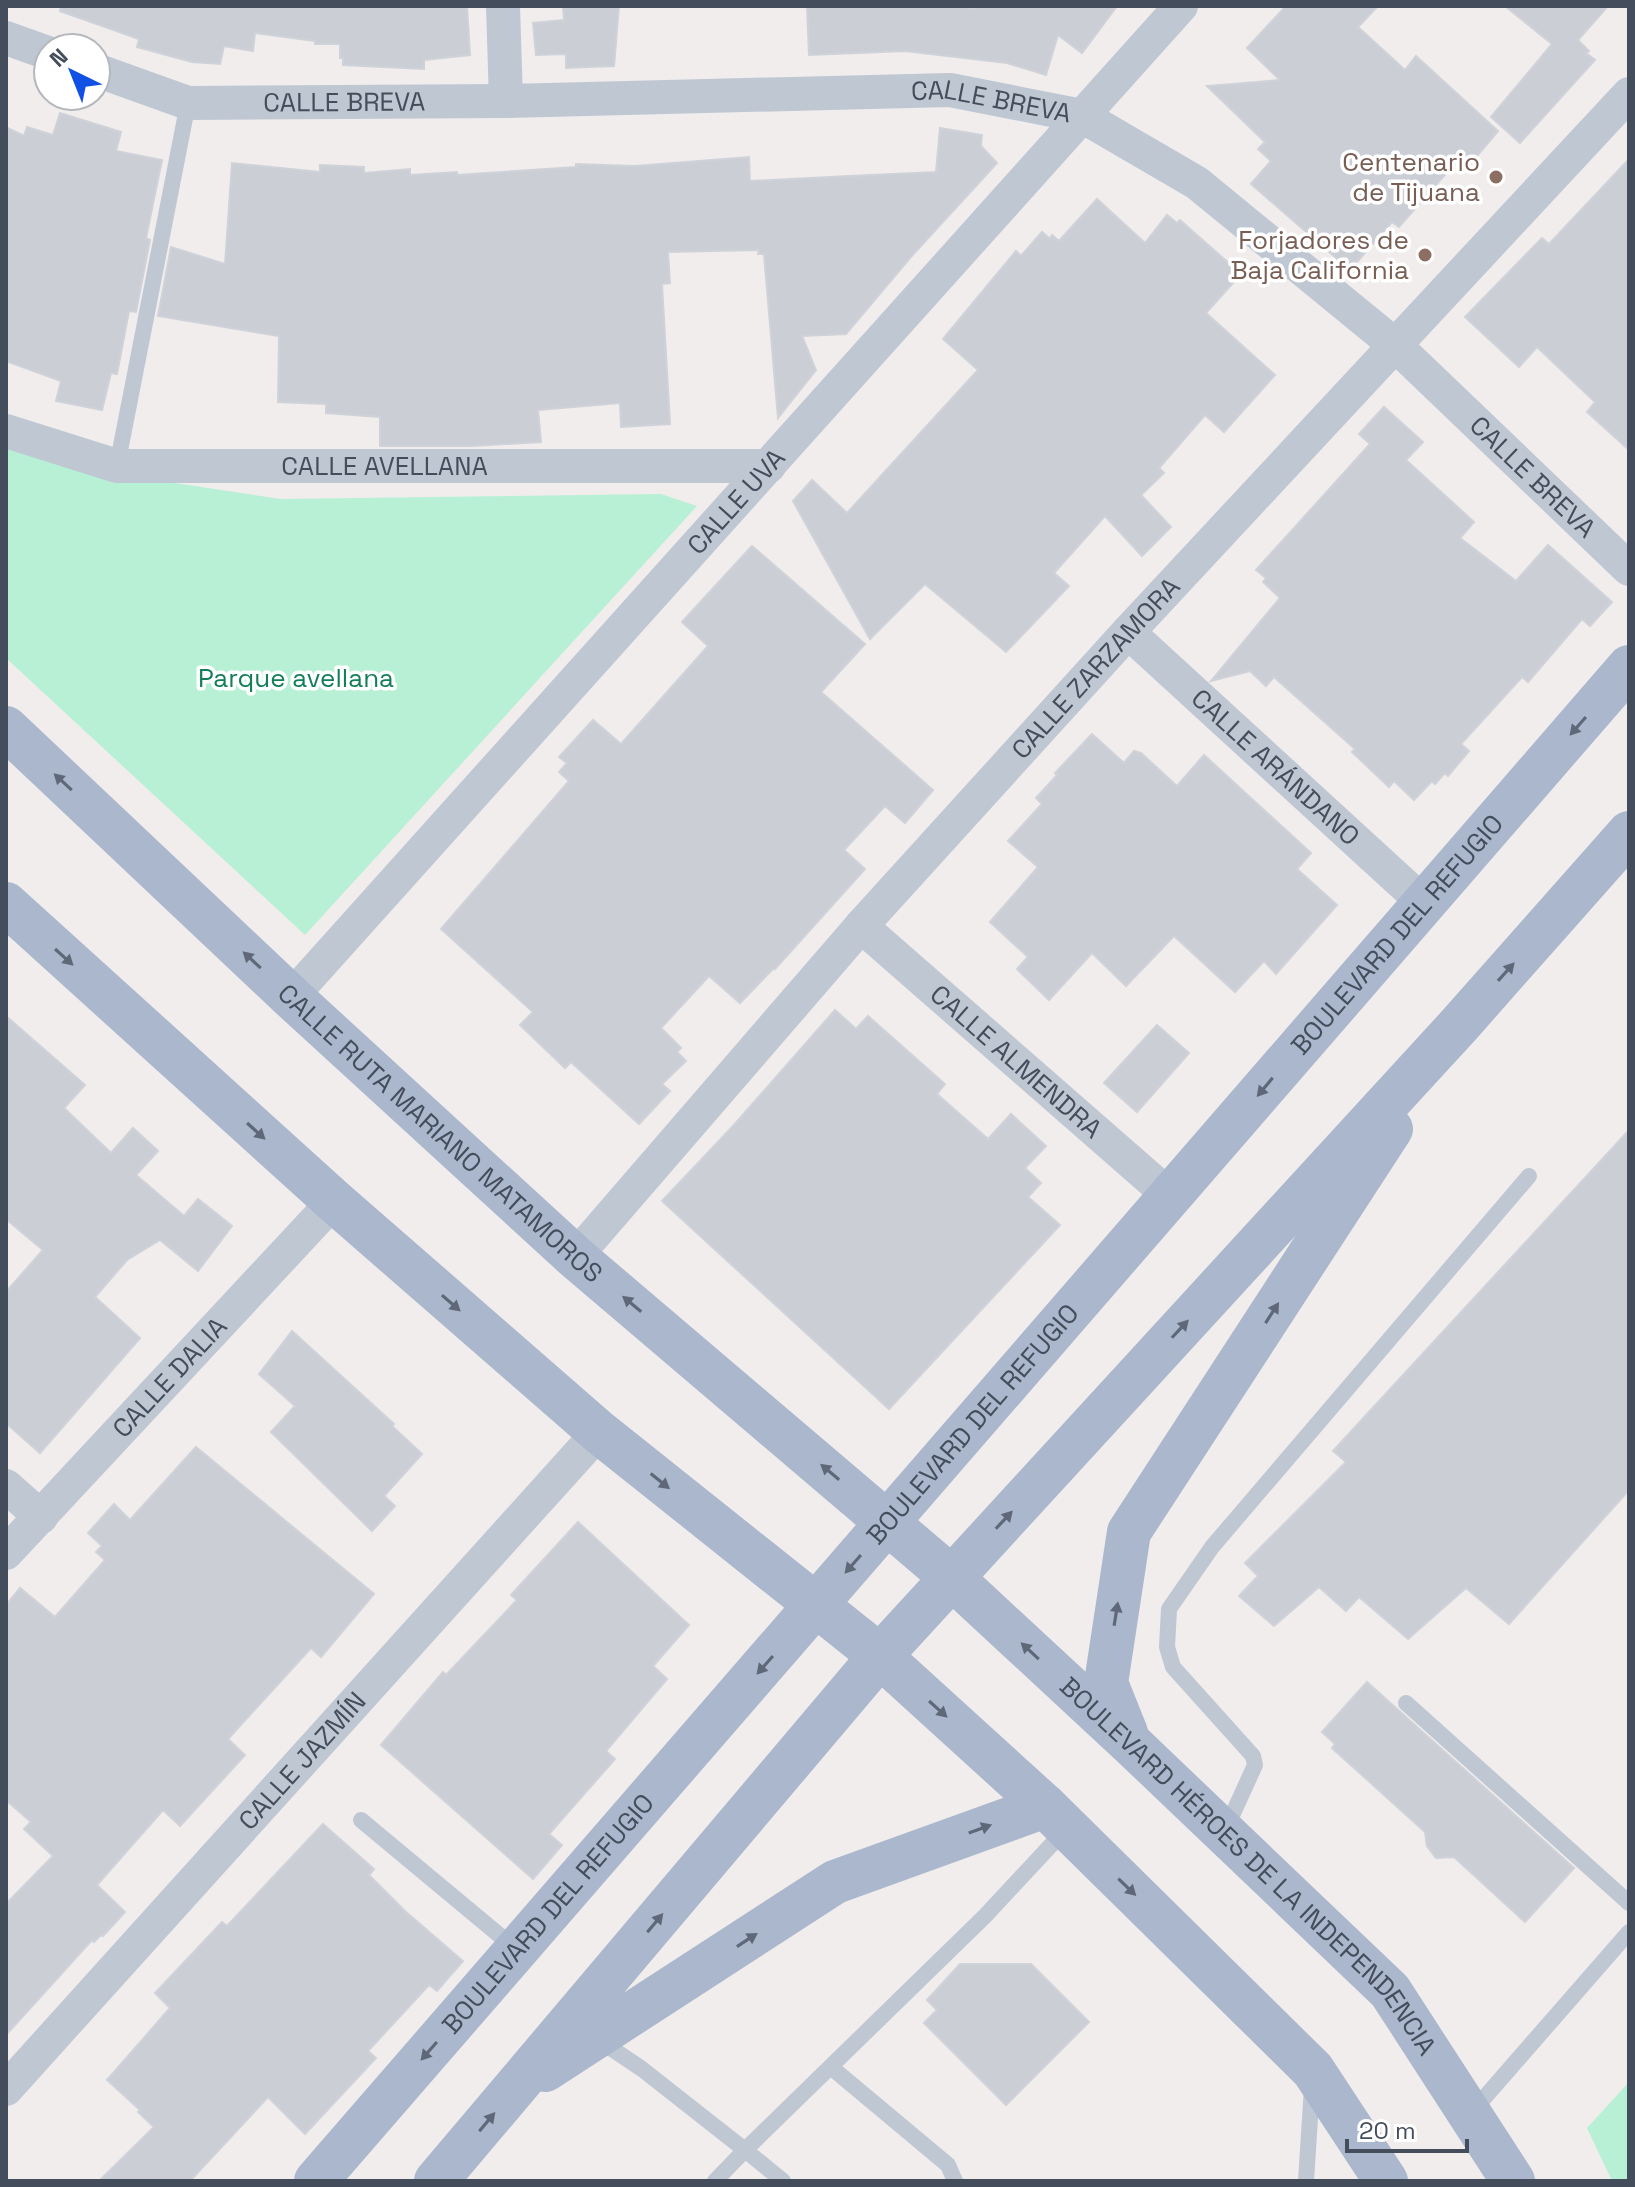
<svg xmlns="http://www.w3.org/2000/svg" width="1635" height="2187" viewBox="0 0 1635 2187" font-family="'Space Grotesk',sans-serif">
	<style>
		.green { fill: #b8f0d5 }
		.building { fill: #cbced5; stroke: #d0d2d9; stroke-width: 2 }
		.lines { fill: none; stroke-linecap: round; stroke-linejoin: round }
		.lane { stroke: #bfc7d3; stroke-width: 16 }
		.street { stroke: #bfc7d3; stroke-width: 34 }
		.primary { stroke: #abb7cd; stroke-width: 44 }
		.oneway { fill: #5e6878 }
		.education-dot { fill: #8d6e63; stroke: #fff; stroke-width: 3 }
		.labels { text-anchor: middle; stroke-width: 7; stroke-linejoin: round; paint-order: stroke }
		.street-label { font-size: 26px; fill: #444d5b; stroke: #fff }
		.education-label { font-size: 26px; fill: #785e54; stroke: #fff; text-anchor: end }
		.park-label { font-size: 26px; fill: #137e57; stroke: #fff }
	</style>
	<rect width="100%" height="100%" fill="#f0edec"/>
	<!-- green -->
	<g class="green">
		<path d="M6,446L122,475L281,499L661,494L697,506L305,935L6,658Z"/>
		<path d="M1629,2082V2181H1612L1587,2128Z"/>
	</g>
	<!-- building -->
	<g class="building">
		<path d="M61,6H467L470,55L424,60V69L343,65V58H340V44H315V41L255,33L253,51L224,46L220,64L192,62L137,47L139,39L60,11Z"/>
		<path d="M563,6H619L614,66L566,68V54L536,55L533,23L564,20Z"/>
		<path d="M807,6H961L975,9L976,6H1117L1082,53L1058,35L1046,75L1007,63L905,51L809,55Z"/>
		<path d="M1286,6H1378L1358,27L1405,70L1416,56L1498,131L1467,168L1458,160L1399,227L1392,222L1350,270L1251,184L1271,161L1258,149L1265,142L1207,86L1280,80L1247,48Z"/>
		<path d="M1505,6H1608L1578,40L1589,51L1586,53L1595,60L1520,143L1491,117L1552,44Z"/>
		<path d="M60,113L121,132L116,151L162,160L146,238L150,240L136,312L129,311L117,374L111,373L102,410L56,401L61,381L6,361V127L24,136L27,127L53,135Z"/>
		<path d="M940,128L982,135L981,146L997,163L910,258L846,334L802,336L816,370L778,418L764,254H758L759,250L668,252L670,283L662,284L670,424L621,427L620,403L538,410L541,442L472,446H380V417L326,413V404L278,402L279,336L158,316L171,247L225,264L232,163L320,172V165L364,167V173L410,169V175L457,172V175L576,167V164L635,166L749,157L750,181L849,176L936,172Z"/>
		<path d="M1629,159V450L1587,412L1595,402L1537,347L1519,367L1465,317L1542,238L1549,244Z"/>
		<path d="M1097,199L1145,243L1167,215L1177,223L1180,220L1241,274L1206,313L1275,375L1224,432L1205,415L1159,468L1164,473L1141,495L1171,527L1142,556L1105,516L1054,573L1069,586L1006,652L925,584L870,639L793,501L812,480L847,513L978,370L943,339L1016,251L1021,256L1042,232L1050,239L1052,235L1059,241Z"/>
		<path d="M1384,407L1423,442L1406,460L1474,522L1460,538L1516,581L1548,545L1612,602L1590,626L1582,619L1528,682L1522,677L1461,744L1469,751L1448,776L1445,773L1435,784L1432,781L1414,800L1394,781L1389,787L1352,752L1355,749L1274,677L1266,686L1250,671L1211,681L1280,598L1263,582L1266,578L1256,570L1370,444L1359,434Z"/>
		<path d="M752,546L865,644L821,692L933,790L905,823L885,806L844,850L865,869L775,969L774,968L740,1003L709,976L661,1028L681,1048L677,1052L686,1061L662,1084L670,1091L639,1124L571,1062L565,1068L520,1025L533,1012L441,929L569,781L559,772L567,763L559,757L593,720L621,744L708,646L682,622Z"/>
		<path d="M1092,734L1124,763L1134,751L1141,753L1177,786L1204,755L1311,853L1297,869L1337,905L1276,974L1264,961L1235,992L1174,936L1126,986L1092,953L1049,1000L1017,969L1028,957L990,922L1038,867L1008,841L1042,804L1036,798L1057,775L1055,773Z"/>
		<path d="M835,1010L856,1029L868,1016L945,1084L937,1094L988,1139L1011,1114L1046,1146L1025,1168L1041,1183L1028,1197L1060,1225L889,1409L662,1201L733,1126Z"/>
		<path d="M6,1016L85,1085L64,1108L111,1153L133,1128L158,1151L136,1175L184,1216L198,1199L232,1226L198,1271L160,1240L127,1260L95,1297L140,1338L40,1453L6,1423V1292L43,1250L6,1219Z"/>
		<path d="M1157,1025L1189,1053L1137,1112L1104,1083Z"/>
		<path d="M1629,1130V1490L1509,1624L1466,1588L1408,1639L1359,1597L1346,1611L1319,1587L1274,1626L1239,1596L1258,1576L1245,1563L1346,1462L1333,1451Z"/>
		<path d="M292,1331L394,1424L392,1426L422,1454L384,1496L395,1506L372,1531L271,1432L295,1406L259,1374Z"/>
		<path d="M196,1447L374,1594L321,1657L311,1648L228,1739L245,1755L180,1826L163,1810L97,1885L125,1912L103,1936L101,1935L94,1942L92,1940L6,2035V1904L53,1856L24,1829L31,1822L6,1800V1605L20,1588L55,1617L105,1560L96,1552L102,1546L88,1533L114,1504L130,1520Z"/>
		<path d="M578,1522L689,1625L653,1666L667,1679L606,1751L615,1759L549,1834L562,1845L533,1879L381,1745L443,1672L446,1675L517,1600L511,1595Z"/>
		<path d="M1367,1682L1574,1868L1525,1922L1454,1857L1436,1858L1427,1846L1425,1832L1332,1748L1335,1744L1322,1732Z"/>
		<path d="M323,1824L374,1869L369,1875L405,1911L463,1961L437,1991L429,1985L368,2051L376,2058L305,2134L268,2097L190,2181H99L154,2127L138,2112L140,2110L107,2080L170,2008L155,1993L222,1922L227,1926Z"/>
		<path d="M960,1964H1031L1089,2022L1006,2105L924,2023L937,2010L927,2000Z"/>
	</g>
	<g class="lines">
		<!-- lane -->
		<g class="lane">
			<path d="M117,466L188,103"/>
			<path d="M1406,1703L1629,1903"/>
			<path d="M361,1820L516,1949"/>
			<path d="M1225,1831L1255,1765L1253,1756L1173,1667L1167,1647L1169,1609L1212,1547L1529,1176"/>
			<path d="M599,2040L642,2069L745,2150L715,2181"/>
			<path d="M832,2068L948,2165L955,2181"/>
			<path d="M1471,2113L1629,1932"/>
			<path d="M783,2181L745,2150L985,1916L1066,1829"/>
			<path d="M1306,2181L1312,2087"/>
		</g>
		<!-- street -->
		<g class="street">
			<path d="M503,6L506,101"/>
			<path d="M6,38L48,53"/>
			<path id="s1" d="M96,70L188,103L506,101L950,90L1082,116L1197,183L1395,345L1629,569"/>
			<path id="s2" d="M6,431L117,466H769"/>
			<path id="s3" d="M1128,632L1424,903"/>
			<path id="s4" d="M861,926L1171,1197"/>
			<path id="s5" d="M291,997L1181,6"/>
			<path id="s6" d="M575,1257L861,926L1128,632L1629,94"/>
			<path d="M6,1486L41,1517"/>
			<path id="s7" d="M6,1553L334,1201"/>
			<path id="s8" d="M6,2089L599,1432"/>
		</g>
		<!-- primary -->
		<g class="primary">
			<path id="s9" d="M6,728L291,997L575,1257L951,1577L1130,1743L1390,1991L1513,2181"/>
			<path d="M6,904L334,1201L599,1432L880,1656L1045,1806L1313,2070L1386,2181"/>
			<path d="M1126,1733L1106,1683L1129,1532L1391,1129"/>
			<path d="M545,2070L835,1882L1045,1806"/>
			<path id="s10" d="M316,2181L1629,667"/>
			<path d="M436,2181L880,1656L1460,1024L1629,833"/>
		</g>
	</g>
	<!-- one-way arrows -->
	<defs><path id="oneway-solid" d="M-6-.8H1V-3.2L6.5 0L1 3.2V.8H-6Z" transform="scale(2)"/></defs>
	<g class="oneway">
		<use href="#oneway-solid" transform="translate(1578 726) rotate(131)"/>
		<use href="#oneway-solid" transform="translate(63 782) rotate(-137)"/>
		<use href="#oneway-solid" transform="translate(64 957) rotate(42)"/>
		<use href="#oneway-solid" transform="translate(252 960) rotate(-137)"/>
		<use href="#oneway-solid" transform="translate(1506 972) rotate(-48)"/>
		<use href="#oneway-solid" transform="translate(1265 1087) rotate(130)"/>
		<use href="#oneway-solid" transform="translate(256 1131) rotate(42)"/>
		<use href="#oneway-solid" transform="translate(451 1303) rotate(41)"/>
		<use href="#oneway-solid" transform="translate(632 1304) rotate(-140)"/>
		<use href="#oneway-solid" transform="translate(1272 1313) rotate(-57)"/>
		<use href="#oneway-solid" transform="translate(1180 1329) rotate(-47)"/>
		<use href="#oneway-solid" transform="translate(830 1472) rotate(-140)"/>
		<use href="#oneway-solid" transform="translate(660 1481) rotate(39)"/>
		<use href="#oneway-solid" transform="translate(1004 1520) rotate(-47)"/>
		<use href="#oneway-solid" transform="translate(853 1564) rotate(131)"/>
		<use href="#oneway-solid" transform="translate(1116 1614) rotate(-81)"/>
		<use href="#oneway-solid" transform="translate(1030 1651) rotate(-137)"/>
		<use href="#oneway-solid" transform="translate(765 1665) rotate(131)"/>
		<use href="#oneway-solid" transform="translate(938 1709) rotate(42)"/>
		<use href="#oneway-solid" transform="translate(980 1829) rotate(-20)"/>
		<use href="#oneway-solid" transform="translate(1127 1887) rotate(44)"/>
		<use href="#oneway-solid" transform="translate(655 1923) rotate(-50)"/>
		<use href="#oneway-solid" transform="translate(747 1940) rotate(-33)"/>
		<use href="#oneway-solid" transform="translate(429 2051) rotate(131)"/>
		<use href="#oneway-solid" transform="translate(487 2122) rotate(-50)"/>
	</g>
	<!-- markers -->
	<g class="education-dot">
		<circle cx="1496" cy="177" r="8"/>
		<circle cx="1425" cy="255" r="8"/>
	</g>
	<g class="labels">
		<!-- street labels -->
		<g class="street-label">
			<text dy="9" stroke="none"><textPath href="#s1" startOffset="254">CALLE BREVA</textPath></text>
			<text dy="9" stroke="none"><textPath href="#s1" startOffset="902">CALLE BREVA</textPath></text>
			<text dy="9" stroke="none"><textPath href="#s2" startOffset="384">CALLE AVELLANA</textPath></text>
			<text dy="9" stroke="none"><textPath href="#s1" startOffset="1574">CALLE BREVA</textPath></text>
			<text dy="9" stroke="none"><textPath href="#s5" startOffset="666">CALLE UVA</textPath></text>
			<text dy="9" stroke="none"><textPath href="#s6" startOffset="786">CALLE ZARZAMORA</textPath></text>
			<text dy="9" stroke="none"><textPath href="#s3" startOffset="200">CALLE ARÁNDANO</textPath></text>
			<text dy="9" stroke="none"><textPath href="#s10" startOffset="1650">BOULEVARD DEL REFUGIO</textPath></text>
			<text dy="9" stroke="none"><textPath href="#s4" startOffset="206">CALLE ALMENDRA</textPath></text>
			<text dy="9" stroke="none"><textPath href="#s9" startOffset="594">CALLE RUTA MARIANO MATAMOROS</textPath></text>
			<text dy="9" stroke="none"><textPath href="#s7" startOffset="240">CALLE DALIA</textPath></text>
			<text dy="9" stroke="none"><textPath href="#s10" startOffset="1002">BOULEVARD DEL REFUGIO</textPath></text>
			<text dy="9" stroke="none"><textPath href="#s8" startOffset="442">CALLE JAZMÍN</textPath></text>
			<text dy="9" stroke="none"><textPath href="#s9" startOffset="1686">BOULEVARD HÉROES DE LA INDEPENDENCIA</textPath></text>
			<text dy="9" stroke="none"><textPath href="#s10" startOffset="354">BOULEVARD DEL REFUGIO</textPath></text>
		</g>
		<!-- education labels -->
		<g class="education-label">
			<text x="1480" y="171">Centenario<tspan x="1480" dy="30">de Tijuana</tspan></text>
			<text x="1409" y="249">Forjadores de<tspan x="1409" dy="30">Baja California</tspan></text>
		</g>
		<!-- park labels -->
		<g class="park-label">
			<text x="296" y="687">Parque avellana</text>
		</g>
	</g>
	<!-- border -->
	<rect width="1635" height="2187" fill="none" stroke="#444d5b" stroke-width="16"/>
	<!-- north arrow -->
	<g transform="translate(72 72) rotate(317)"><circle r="38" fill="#ffffff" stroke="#b4b8bd" stroke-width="2"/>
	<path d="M0-6L14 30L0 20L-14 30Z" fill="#1150e5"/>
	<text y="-12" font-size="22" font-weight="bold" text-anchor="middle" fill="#444d5b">N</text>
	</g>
	<!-- scale -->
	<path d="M1347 2139v12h120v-12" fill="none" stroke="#444d5b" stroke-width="4"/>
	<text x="1359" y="2139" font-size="24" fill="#444d5b" stroke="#ffffff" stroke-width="6" paint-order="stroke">20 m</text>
</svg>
